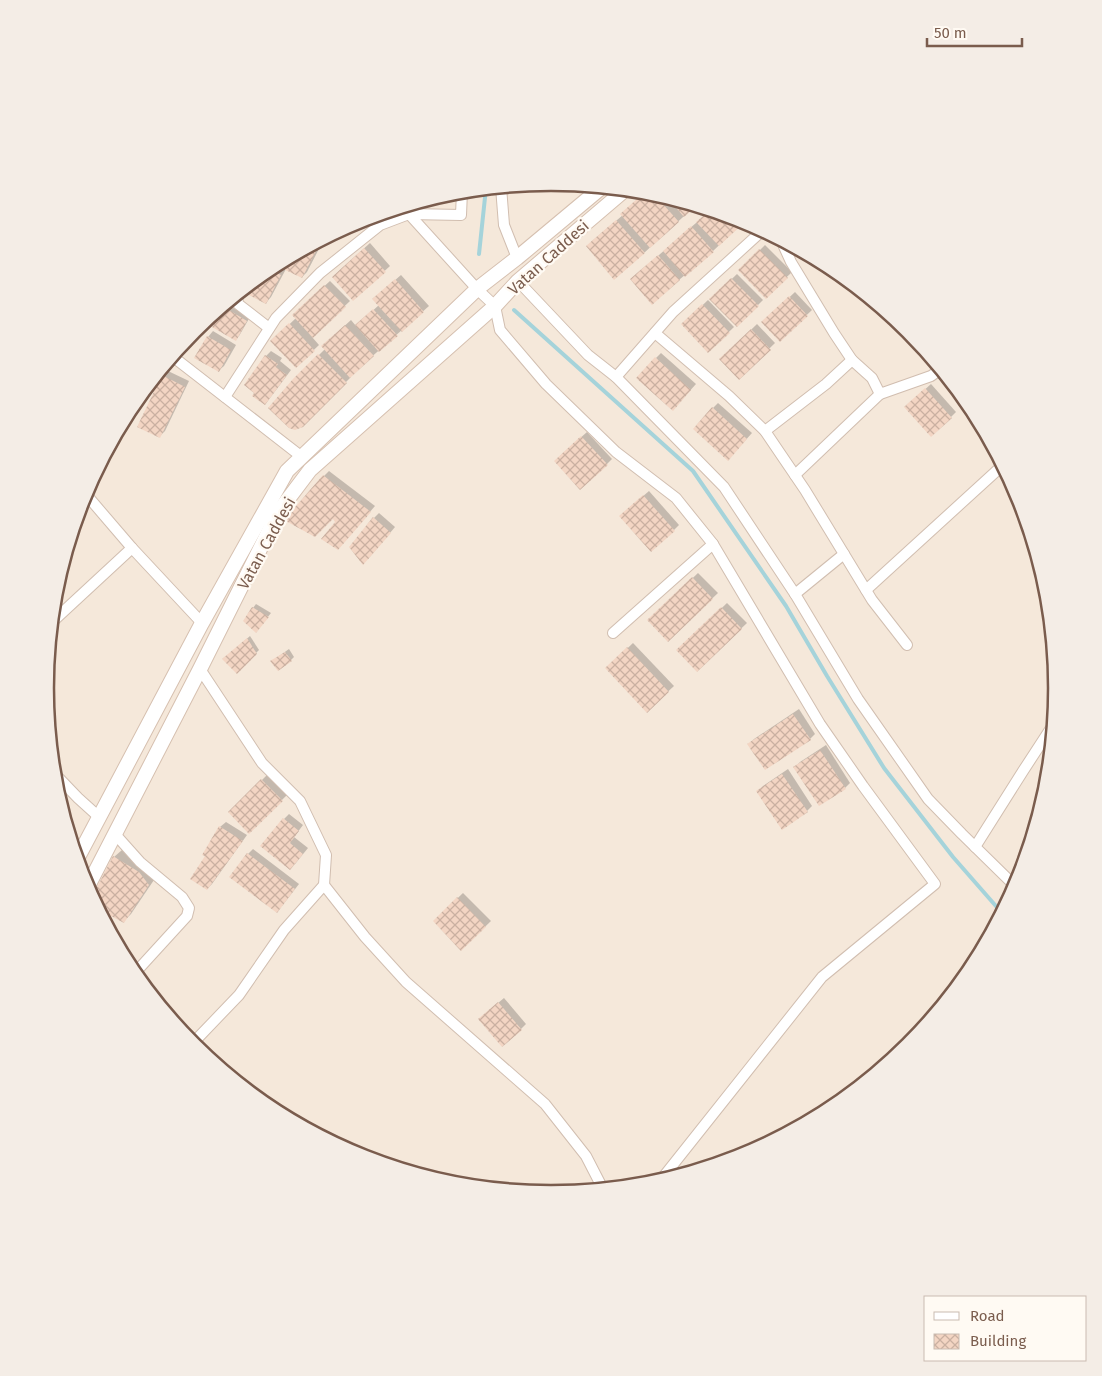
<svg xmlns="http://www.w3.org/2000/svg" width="1102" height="1376" viewBox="0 0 1102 1376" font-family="'Fira Sans',sans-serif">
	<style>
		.residential { fill: #f5e8da }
		.shadow { fill: #0003 }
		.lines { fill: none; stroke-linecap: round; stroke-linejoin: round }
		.stream { stroke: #a5d3da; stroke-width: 4 }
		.building { fill: url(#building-cross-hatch) }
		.minor-casing { stroke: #d1beb0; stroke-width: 12 }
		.secondary-casing { stroke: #d6c0b0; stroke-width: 16 }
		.minor { stroke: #fff; stroke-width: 10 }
		.secondary { stroke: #fff; stroke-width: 14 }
		.labels { text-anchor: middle; stroke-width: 4.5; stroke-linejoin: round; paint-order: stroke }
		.street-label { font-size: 16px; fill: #7a5c4d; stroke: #fffaf3 }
		.rim { fill: none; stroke: #7a5c4d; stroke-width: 2.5 }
	</style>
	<defs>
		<pattern id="building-cross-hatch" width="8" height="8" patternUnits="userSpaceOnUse" patternTransform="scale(1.25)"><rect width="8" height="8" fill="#f3d5c3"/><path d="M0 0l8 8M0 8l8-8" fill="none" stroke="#cab0a1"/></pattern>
	</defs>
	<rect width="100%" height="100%" fill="#fdf6ec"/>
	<!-- residential -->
	<circle class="residential" cx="551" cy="688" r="504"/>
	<!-- shadow -->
	<g class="shadow">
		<path d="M647,191L695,206L644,253L592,241L623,215Z"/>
		<path d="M711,210L745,221L713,251L652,303L637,274Z"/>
		<path d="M318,241L322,243L307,272L302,277L286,269L271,297L266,303L247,293L252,282L270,267Z"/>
		<path d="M370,243L390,266L354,299L338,272Z"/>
		<path d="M765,245L792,272L766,297L740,270Z"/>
		<path d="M737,274L763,300L737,326L711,299Z"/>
		<path d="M401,275L429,306L350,376L351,377L302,426L294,380L325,349L328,341L351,320L356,326L379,305V294Z"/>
		<path d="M330,281L350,301L312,337L319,345L296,367L272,341L296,318L293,315Z"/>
		<path d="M795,292L812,310L780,340L763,322Z"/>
		<path d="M708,300L734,327L708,352L683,324Z"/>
		<path d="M228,305L250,317L239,336L236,339L225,308Z"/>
		<path d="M757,324L775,343L739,378L721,359Z"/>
		<path d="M213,331L236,345L224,366L218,371L208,337Z"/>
		<path d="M271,351L282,358L280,361L291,370L270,398L265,404L266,356Z"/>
		<path d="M661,353L696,384L678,404L656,358Z"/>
		<path d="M168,371L189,381L165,431L160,436L163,376Z"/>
		<path d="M931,384L956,412L951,417L911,402Z"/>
		<path d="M718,403L752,433L733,454L713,408Z"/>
		<path d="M587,432L612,459L607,464L560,456Z"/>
		<path d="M329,471L375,506L343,543L324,476Z"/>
		<path d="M649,491L679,525L674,530L626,511Z"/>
		<path d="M379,513L395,527L368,559L374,518Z"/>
		<path d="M698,573L718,593L668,640L649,620Z"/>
		<path d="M727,603L747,623L697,670L678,650Z"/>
		<path d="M256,604L271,613L259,628L253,608Z"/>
		<path d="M250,636L259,650L237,672L227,656Z"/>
		<path d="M633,643L674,686L647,711L607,668Z"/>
		<path d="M289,649L294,657L291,660L272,661Z"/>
		<path d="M799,709L815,734L810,739L749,744L754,739Z"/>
		<path d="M826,745L850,783L845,788L795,767L800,762Z"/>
		<path d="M788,769L812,806L807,811L758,791L763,786Z"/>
		<path d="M267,775L287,795L249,832L230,812Z"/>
		<path d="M289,814L303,825L294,837L308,848L295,864L284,819Z"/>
		<path d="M226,822L247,835L212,884L207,889V855L220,827Z"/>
		<path d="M253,849L299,884L282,906L248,854Z"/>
		<path d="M122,850L146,865L156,877L131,914L124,921L97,907L93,899L114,857Z"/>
		<path d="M463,893L491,921L462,949L434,921Z"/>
		<path d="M504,998L526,1024L521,1029L485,1014Z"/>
	</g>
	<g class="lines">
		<!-- stream -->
		<g class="stream">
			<path d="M479,254L486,188"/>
			<path d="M514,310L693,471L786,606L827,676L884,768L953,857L1002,913"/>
		</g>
	</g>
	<!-- building -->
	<g class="building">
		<path d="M646,191L653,193L679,222L650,248L620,214Z"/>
		<path d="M667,197L697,206L684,217Z"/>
		<path d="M710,210L745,221H746L719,246L696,222Z"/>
		<path d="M616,220L645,253L614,280L586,246Z"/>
		<path d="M691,226L714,252L685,277L663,251Z"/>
		<path d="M311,245L317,249L302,278L275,265Z"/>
		<path d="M364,248L386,272L353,301L332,277Z"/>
		<path d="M759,249L788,278L766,299L738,270Z"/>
		<path d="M658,255L680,280L652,305L630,279Z"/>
		<path d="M268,269L281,275L266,304L245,293L250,284Z"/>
		<path d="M731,278L759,306L737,327L709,299Z"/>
		<path d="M395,279L424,312L402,332L372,299Z"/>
		<path d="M324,285L346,307L313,338L292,315Z"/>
		<path d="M789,296L808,316L780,342L761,322Z"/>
		<path d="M702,304L730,333L708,353L681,324Z"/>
		<path d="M877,304L896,320L888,325Z"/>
		<path d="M224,307L247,321L236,341L212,327Z"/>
		<path d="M373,309L398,336L379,352L355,325Z"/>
		<path d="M289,323L315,351L296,368L270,341Z"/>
		<path d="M345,325L374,356L350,378L321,346Z"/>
		<path d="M751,329L771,350L739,380L719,359Z"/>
		<path d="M207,336L231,350L219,372L194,358Z"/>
		<path d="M318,354L347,383L303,427L295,430L289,428L268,408L293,379Z"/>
		<path d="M265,355L278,364L276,367L287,375L265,405L252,396L254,393L244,385Z"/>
		<path d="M655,357L691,390L673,411L636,378Z"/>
		<path d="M162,375L185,387L160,438L137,427Z"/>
		<path d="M925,388L952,418L931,437L904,407Z"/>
		<path d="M712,407L747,439L728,461L693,429Z"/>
		<path d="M581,436L608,465L580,490L554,461Z"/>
		<path d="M323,475L371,512L338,550L321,539L335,522L333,519L315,537L284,520Z"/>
		<path d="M643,495L675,531L651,552L619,516Z"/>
		<path d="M373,517L391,533L363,565L349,547Z"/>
		<path d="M692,577L713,599L668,642L647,620Z"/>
		<path d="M252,607L269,617L256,633L243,621Z"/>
		<path d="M721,607L742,629L697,672L676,650Z"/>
		<path d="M247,638L257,654L237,674L222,659Z"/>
		<path d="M627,647L669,692L647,713L605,668Z"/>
		<path d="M285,652L292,661L278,671L270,661Z"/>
		<path d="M793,714L811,740L765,770L747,744Z"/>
		<path d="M820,750L846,789L819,806L793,767Z"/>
		<path d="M782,774L808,812L782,830L756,791Z"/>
		<path d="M261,779L283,801L249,834L228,812Z"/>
		<path d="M283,818L299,831L290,843L303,854L290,870L260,846Z"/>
		<path d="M219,826L243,841L207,890L190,879L205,856L202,855Z"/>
		<path d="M247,853L295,889L277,913L229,877Z"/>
		<path d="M113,856L139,872L149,885L124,923L98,909L92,897Z"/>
		<path d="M457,897L486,927L461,951L433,921Z"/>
		<path d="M498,1002L522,1030L502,1047L478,1019Z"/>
	</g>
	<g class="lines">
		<!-- minor casing -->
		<g class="minor-casing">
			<g id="minor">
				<path d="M501,187L504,225L517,258"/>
				<path d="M404,206L409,214L477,289L495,306L500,330L546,384L616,452L676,498L713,544L820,724L863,786L935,884L822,977L660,1181"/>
				<path d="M781,240L791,262L834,333L852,360L872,378L880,394L931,376L941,369"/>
				<path d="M518,281L588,355L616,377L724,487L795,594L858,699L928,799L962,834L1016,887"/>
				<path d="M237,294L238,304L269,328"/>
				<path d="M655,333L729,396L765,431L805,490L872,600L907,645"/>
				<path d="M172,356L302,457"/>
				<path d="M616,377L673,312L763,230"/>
				<path d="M225,397L276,318L320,273L380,225L409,214L461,215L462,191"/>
				<path d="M765,431L826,384L852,360"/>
				<path d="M795,475L880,394"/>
				<path d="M84,492L132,548L202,623"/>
				<path d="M866,590L1003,465"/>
				<path d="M795,594L844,554"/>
				<path d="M51,623L132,548"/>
				<path d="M613,633L713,544"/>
				<path d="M53,772L78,798L99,817"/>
				<path d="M115,834L140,862L182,897L189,908L187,916L134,974"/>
				<path d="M975,847L1023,771L1053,725"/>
				<path d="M324,885L365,937L406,982L545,1104L586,1156L603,1189"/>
				<path d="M192,1044L239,995L284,930L324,885L326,855L300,801L262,763L200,669"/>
			</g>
		</g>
		<!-- secondary casing -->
		<g class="secondary-casing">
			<g id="secondary">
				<path d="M77,859L202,623L287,471L477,289L517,258L602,187"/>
				<path d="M87,888L200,669L279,511L310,470L495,306L518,281L626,189"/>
			</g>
		</g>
		<!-- minor -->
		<use href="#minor" class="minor"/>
		<!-- secondary -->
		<use href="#secondary" class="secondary"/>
	</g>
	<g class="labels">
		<!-- street labels -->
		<g class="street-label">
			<text transform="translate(548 257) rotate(-42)" y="6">Vatan Caddesi</text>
			<text transform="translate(266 543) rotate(-61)" y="6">Vatan Caddesi</text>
		</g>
	</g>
	<!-- crop -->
	<path d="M0 0H1102V1376H0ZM54 688a497 497 0 1 1 994 0a497 497 0 1 1-994 0Z" fill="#f4ede6" fill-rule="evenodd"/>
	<path class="rim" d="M54 688a497 497 0 1 1 994 0a497 497 0 1 1-994 0Z"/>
	<!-- legend -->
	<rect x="924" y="1296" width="162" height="65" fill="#fffaf3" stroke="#cabbb1"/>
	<rect x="934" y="1312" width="25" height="8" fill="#ffffff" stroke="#cabbb1"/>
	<text x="970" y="1321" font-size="15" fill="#7a5c4d">Road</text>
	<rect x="934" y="1334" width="25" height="15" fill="url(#building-cross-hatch)" stroke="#cabbb1"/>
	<text x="970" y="1346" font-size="15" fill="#7a5c4d">Building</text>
	<!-- scale -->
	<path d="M927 38v8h95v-8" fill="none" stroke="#7a5c4d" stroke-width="2.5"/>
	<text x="934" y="38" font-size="15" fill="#7a5c4d" stroke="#fffaf3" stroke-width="4" paint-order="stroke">50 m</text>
</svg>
